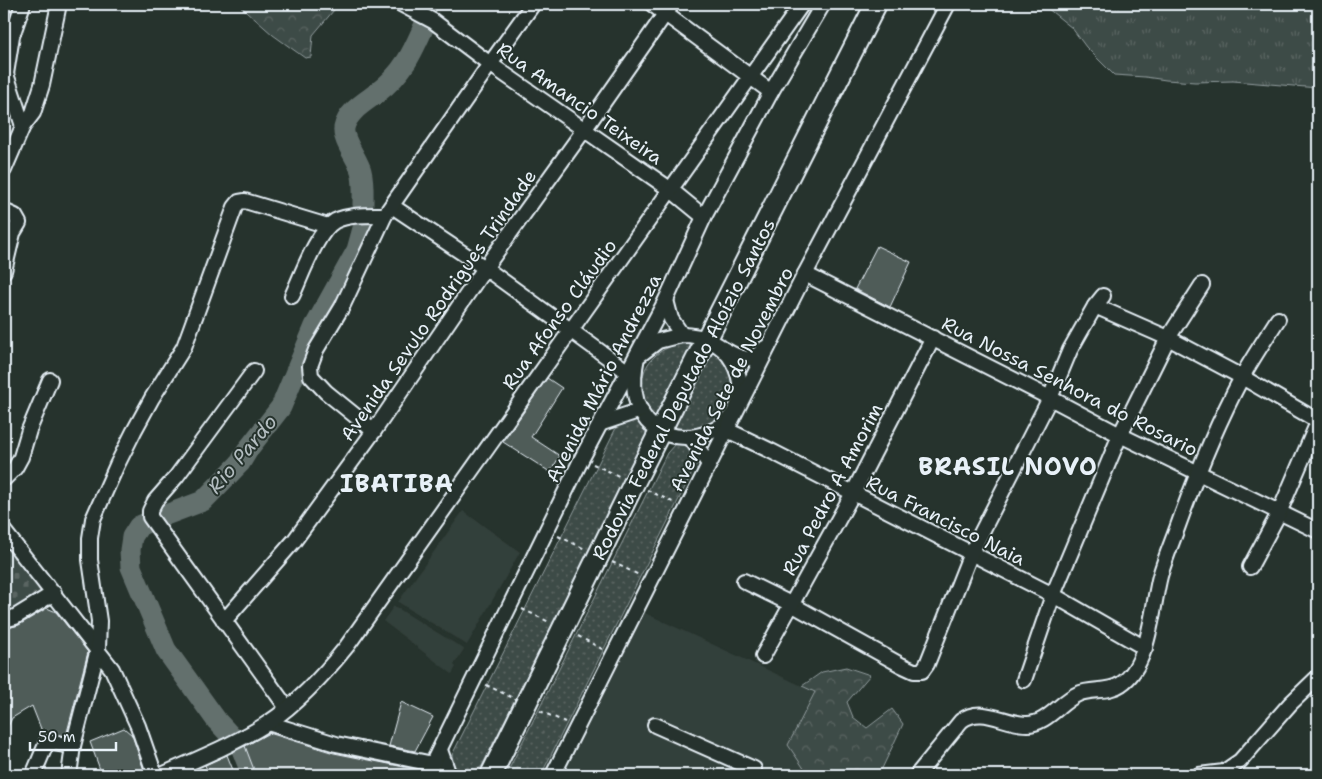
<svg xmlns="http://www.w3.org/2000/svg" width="1322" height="779" viewBox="0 0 1322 779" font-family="'Shantell Sans',sans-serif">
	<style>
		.built { fill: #333f3a }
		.grass { fill: url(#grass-tufts); stroke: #939ea0 }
		.forest { fill: url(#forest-crowns); stroke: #939ea0 }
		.cemetery { fill: url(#cemetery-stones); stroke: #939ea0 }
		.garden { fill: url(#garden-dots); stroke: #939ea0 }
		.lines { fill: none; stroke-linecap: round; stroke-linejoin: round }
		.river { stroke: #636f6d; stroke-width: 21 }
		.building { fill: #505c59; stroke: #e8f1f8 }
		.minor-casing { stroke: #e8f1f8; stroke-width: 18 }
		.highway-casing { stroke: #e8f1f8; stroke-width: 24 }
		.path { stroke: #e8f1f8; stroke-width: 2; stroke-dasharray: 4 4; stroke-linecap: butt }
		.minor { stroke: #26332d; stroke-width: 14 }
		.highway { stroke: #26332d; stroke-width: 20 }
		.labels { text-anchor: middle; stroke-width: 4; stroke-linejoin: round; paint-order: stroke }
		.street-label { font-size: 19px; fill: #e8f1f8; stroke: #26332d }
		.water-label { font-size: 20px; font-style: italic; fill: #b3bdc0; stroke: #26332d }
		.district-label { font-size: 24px; font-weight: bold; letter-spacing: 1px; fill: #e8f1f8; stroke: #26332d }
	</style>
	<defs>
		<pattern id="grass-tufts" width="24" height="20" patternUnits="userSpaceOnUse" patternTransform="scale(1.25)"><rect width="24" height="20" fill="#3e4b47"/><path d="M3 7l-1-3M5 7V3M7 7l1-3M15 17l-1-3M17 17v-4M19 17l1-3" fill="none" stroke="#5a6562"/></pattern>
		<pattern id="forest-crowns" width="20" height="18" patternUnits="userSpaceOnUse" patternTransform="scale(1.25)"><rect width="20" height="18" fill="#3e4b47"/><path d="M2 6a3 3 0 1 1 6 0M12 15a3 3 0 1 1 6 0" fill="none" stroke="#5a6562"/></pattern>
		<pattern id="cemetery-stones" width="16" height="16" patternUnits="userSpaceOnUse" patternTransform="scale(1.25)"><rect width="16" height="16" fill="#3e4b47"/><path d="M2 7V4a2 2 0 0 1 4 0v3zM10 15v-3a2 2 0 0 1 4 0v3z" fill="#5a6562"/></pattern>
		<pattern id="garden-dots" width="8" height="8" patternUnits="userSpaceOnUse" patternTransform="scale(1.25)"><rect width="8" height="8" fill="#3e4b47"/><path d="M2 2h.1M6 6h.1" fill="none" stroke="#5a6562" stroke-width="1.8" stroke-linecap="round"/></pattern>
	</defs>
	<rect width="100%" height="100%" fill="#26332d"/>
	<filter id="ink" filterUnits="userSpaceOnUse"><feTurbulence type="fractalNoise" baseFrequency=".02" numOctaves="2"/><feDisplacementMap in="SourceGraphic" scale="10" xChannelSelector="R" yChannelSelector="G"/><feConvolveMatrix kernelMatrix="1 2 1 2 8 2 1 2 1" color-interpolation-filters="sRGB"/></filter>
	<g filter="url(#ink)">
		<!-- built -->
		<g class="built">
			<path d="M463,511L520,552L467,645L398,602Z"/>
			<path d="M394,606L464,649L454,665L456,667L452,674L383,621Z"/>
			<path d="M645,613L815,692L788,745L807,773L806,775H563Z"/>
		</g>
		<!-- grass -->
		<path class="grass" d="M1042,4H1318V88L1233,81L1195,82L1166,80L1145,77L1114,75L1086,47L1072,28Z"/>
		<!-- forest -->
		<g class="forest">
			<path d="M238,4H339L313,35L311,57L305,58L273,35Z"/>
			<path d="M846,667L870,675L847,702L853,717L867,728L892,709L903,724L879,775H806L807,773L788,745L815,692L802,686L822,672Z"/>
		</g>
		<!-- cemetery -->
		<path class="cemetery" d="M4,536L48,592L4,616Z"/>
		<!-- garden -->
		<g class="garden">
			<path d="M686,343L698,344L658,421C628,389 642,348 686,343Z"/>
			<path d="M712,351C719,356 724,361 728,369C739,393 725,426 697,430C690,431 681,429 674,429Z"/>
			<path d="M635,418L645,426L646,437L482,766L473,773L462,774L454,766L452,755L616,428L619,423Z"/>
			<path d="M681,443L686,444L698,456L697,463L541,775H506L667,453L675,444Z"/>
		</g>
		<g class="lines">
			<!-- river -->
			<g class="river">
				<path d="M363,205C363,194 364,182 361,171C358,159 342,140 344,128C347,112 365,102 377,93C406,71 414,49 428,17"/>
				<path d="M252,775L241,747L217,721L166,650L131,567L130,550L132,537L139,526L155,519L203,501L240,463L249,448L281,407L315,326L357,250L365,221"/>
			</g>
		</g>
		<!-- building -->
		<g class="building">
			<path d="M877,246L911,262L890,307L855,289Z"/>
			<path d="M547,378L562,388L531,437L560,456L550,472L503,442Z"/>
			<path d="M47,608L56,612L88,652L66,736L48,733L43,734L32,706L12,718L4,735V629L19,625Z"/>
			<path d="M401,702L433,717L415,751L389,746Z"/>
			<path d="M124,728L132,735L144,770L133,775H102L90,742Z"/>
			<path d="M269,733L334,753L419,770L416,775H269L268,771L256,775L245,746Z"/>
			<path d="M227,755L235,775H209L205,765Z"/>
		</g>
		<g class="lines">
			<!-- minor casing -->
			<g class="minor-casing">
				<g id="minor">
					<path d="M23,4L12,36L6,74L23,126"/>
					<path d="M401,4L433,21L490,64L671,190L704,217"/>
					<path d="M652,4L771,92"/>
					<path d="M4,170L23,126L33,113L42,85L59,4"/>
					<path d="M392,206L485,268L628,372"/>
					<path d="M4,211L15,216L19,223L13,233L4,271"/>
					<path d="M805,274L1050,398L1120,435L1318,531"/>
					<path d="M292,296C301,277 317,231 335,221C349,214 369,215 385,215"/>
					<path d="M666,300L671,319L682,335"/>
					<path d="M1095,306L1168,338L1242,377L1318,421"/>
					<path d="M682,335C702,335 723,343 733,362C777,446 611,479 637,357L658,341Z"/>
					<path d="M725,350C741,360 752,363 765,348"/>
					<path d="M254,371L176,477L155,501L150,511V517L287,708"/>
					<path d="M602,423L641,410"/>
					<path d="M727,430L769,450L1053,595L1145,648"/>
					<path d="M374,431L326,392L311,376L310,366L316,350L342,307L385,215L490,64L533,4"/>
					<path d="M690,437L709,464"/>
					<path d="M4,479L15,468L21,457L29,430L50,380"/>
					<path d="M4,531L112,669L138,726L155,775"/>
					<path d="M1250,567L1279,513L1318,422"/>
					<path d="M744,581L791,604L901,665L914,671H922L927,664L971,553L1050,398L1070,350L1095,306L1103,296"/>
					<path d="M4,620L15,617L54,593"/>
					<path d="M224,621L294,541L374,431L485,268L584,130L672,4"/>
					<path d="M763,656L853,493L933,338"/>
					<path d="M1024,680L1053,595L1120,435L1168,338L1202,285"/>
					<path d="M268,723L336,744L433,764"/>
					<path d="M655,725L754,769L751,775"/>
					<path d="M440,750L449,775"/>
					<path d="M33,775L47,742L73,746"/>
					<path d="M69,775L73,746L98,649L99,621L90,560V538L93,519L117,465L134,431L152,398L184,347L235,207L239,202L245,201L328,226"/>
					<path d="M162,775C197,759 235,744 268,723C299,702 324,675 347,646L802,4"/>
					<path d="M427,775L582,458L666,300L704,217L771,92L823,4"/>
					<path d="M553,775L805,274L948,4"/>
					<path d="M917,775L961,721C982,705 1004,724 1027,724C1047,724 1060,702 1078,694C1092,688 1108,693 1121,684C1150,665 1152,607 1160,576C1165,558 1173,540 1179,523C1197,473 1217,424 1242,377C1253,357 1266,338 1278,319"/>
					<path d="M1199,775L1224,772L1240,761L1290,704L1318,677"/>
				</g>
			</g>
			<!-- highway casing -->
			<g class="highway-casing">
				<path id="highway" d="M491,775L634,483L876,4"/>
			</g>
			<!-- path -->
			<g class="path">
				<path d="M593,464L621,477"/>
				<path d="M647,490L675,503"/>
				<path d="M558,536L585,549"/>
				<path d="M612,562L639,575"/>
				<path d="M522,609L549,622"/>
				<path d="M578,636L602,649"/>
				<path d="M486,685L513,698"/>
				<path d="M540,711L565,722"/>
			</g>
			<!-- minor -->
			<use href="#minor" class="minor"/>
			<!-- highway -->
			<use href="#highway" class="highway"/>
		</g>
	</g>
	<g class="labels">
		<!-- street labels -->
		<g class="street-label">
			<text transform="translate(580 103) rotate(35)" y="7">Rua Amancio Teixeira</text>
			<text transform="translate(438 305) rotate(-55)" y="7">Avenida Sevulo Rodrigues Trindade</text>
			<text transform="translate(559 314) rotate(-54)" y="7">Rua Afonso Cláudio</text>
			<text transform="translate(603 378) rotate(-63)" y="7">Avenida Mário Andrezza</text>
			<text transform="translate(731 379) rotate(-63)" y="7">Avenida Sete de Novembro</text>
			<text transform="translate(1070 386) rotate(27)" y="7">Rua Nossa Senhora do Rosario</text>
			<text transform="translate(683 389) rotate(-63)" y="7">Rodovia Federal Deputado Aloízio Santos</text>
			<text transform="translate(832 489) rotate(-62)" y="7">Rua Pedro A Amorim</text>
			<text transform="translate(946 520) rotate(27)" y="7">Rua Francisco Naia</text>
		</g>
		<!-- water labels -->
		<g class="water-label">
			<text transform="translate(242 454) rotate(-50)" y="7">Rio Pardo</text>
		</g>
		<!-- district labels -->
		<g class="district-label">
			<text x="1008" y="475">BRASIL NOVO</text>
			<text x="397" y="492">IBATIBA</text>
		</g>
	</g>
	<!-- margin -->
	<rect width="1322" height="779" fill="none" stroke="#26332d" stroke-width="20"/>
	<rect x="10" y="10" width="1302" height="759" fill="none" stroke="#e8f1f8" stroke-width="2" filter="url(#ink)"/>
	<!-- scale -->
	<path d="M30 742v8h86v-8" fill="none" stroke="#e8f1f8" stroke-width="2.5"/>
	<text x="38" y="742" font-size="15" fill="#e8f1f8" stroke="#26332d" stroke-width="4" paint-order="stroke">50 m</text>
</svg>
